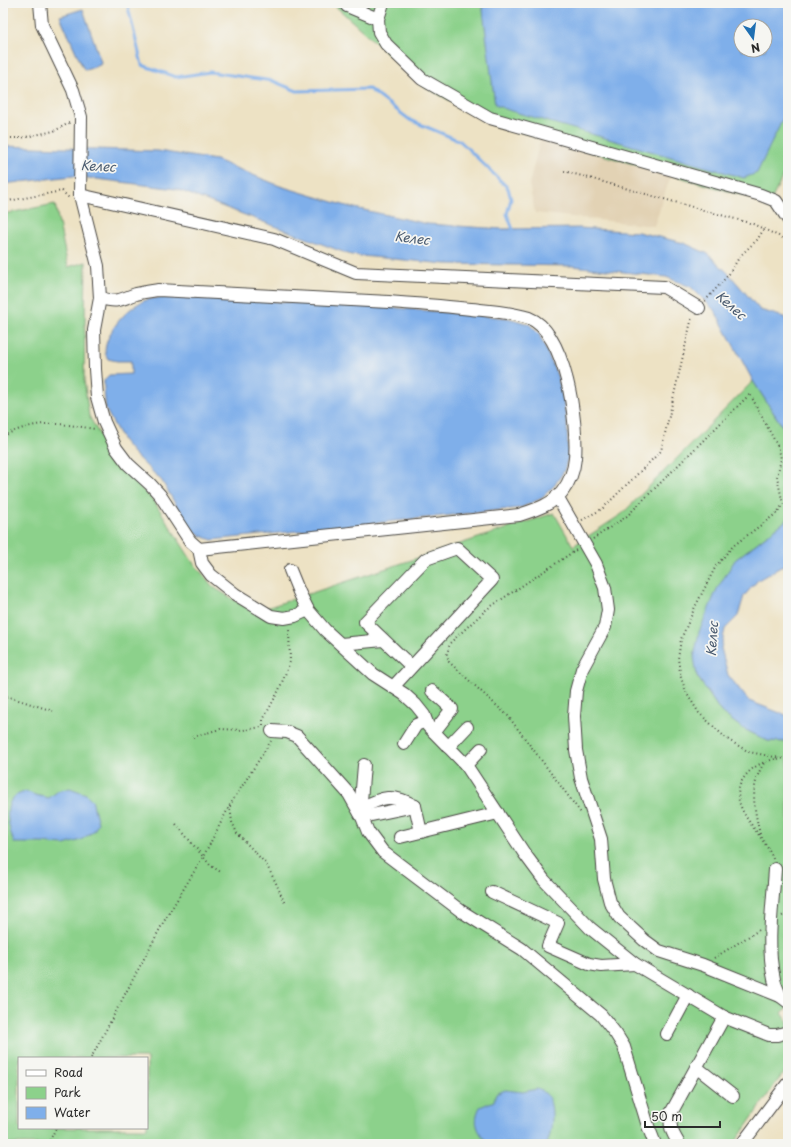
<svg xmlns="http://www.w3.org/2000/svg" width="791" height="1147" viewBox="0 0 791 1147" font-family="'Playpen Sans',sans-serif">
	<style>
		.built { fill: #e2d2b4 }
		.green { fill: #8cd18b; stroke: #5c7e5b; fill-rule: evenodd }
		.water { fill: #7fafea; stroke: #556d8a; fill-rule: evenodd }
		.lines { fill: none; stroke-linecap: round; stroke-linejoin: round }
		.stream { stroke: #7fafea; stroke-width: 3 }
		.minor-casing { stroke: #484642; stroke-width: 14 }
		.path { stroke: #484642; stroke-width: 2; stroke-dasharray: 1 3; stroke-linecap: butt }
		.minor { stroke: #fff; stroke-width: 12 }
		.labels { text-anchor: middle; stroke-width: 3.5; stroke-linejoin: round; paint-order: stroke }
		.water-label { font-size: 13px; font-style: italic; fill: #48596e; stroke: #f6f6f2 }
	</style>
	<rect width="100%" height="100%" fill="#f6f6f2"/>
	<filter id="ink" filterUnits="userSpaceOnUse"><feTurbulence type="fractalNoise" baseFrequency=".025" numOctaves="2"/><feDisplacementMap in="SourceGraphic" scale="8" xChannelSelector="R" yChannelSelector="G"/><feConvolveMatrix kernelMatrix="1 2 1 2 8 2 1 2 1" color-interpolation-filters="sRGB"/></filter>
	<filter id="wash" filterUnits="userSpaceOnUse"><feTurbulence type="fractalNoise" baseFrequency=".012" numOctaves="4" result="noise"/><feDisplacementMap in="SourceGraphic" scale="16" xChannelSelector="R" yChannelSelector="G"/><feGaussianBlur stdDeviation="0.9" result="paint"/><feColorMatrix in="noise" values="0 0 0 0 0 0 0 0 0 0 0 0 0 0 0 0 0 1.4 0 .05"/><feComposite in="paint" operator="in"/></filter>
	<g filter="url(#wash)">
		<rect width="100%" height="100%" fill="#ede2c4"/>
		<!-- built -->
		<path class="built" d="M541,137L671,175L654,226L535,213L529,184Z"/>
		<!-- green -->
		<g class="green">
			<path d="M332,3H788V165L770,203L490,123L422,85ZM741,26H765V50H741Z"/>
			<path d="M55,204L68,267L86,262L84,380L89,416L115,462L154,501L192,561L213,587L254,612L554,513L573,546L622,514L753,381L788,435V519L735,560L697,676L721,712L742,728L768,741L788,742V1007L782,1013L788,1022V1068L776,1083L734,1144H3V214ZM19,1058H147V1128H19Z"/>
		</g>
		<!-- water -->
		<g class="water">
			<path d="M482,3H788V108L757,173L744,178L511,111L495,105ZM741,26H765V50H741Z"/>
			<path d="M83,9L101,62L100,65L86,70L83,68L60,16Z"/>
			<path d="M3,146L158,151L216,160L280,186L350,207L428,224L502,229L579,228L638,232L684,243L708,254L729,274L760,310L784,317L788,324V435L753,381L715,311L691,287L666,277L573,266L446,264L351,255L176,189L73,176L3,184Z"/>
			<path d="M181,297L386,307L508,318L529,324L539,334L557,375L563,399L567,424L568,457L564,471L554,486L540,499L520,508L212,540L201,536L188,526L162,481L134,454L123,441L106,410L104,391V380L109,375L131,374V361H117L108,359C107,357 105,354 105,351C106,331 130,303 150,299C159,297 171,298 181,297Z"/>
			<path d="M788,519V563L758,580L744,596L738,616L725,629L721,648L728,675L749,701L788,716V742L768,741L742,728L721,712L697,676L694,657L699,632L717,589L735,560Z"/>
			<path d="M70,788L86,794L92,800L98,823L94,831L81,840L64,845L41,843H14C10,831 2,807 14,797C17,794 23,793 26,791L35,795L49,798L58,791Z"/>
			<path d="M537,1089C539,1090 543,1091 545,1093C556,1103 552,1132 547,1144H489C478,1133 472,1122 480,1107L494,1101L496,1094L505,1090L523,1092Z"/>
		</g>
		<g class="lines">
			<!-- stream -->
			<path class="stream" d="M127,3L142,65L176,77L210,72L273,81L297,91L369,89L410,120L460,141L508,188L511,199L507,214L514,232"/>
		</g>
	</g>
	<g filter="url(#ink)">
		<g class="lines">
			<!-- minor casing -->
			<g class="minor-casing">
				<g id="minor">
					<path d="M40,3L42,25L73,90L81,117L80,195L98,266L100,298L94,330L95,369L97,397L104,422L116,448L128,464L150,484L160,495L190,541L199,549L202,563L211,575L235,594L271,616L284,618L295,616L308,610"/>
					<path d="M345,3L347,6L378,19"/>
					<path d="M383,3L378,19L379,32L386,44L422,79L490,118L761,195L776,201L788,219"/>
					<path d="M80,195L274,239L356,273L664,287L699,308"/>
					<path d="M100,298C118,303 119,300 136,294C143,292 151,291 158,290C235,294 312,298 389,302C416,304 444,306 471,309C491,311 510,312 529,318C566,332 578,423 575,458C574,470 569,483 562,492C552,505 534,510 519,515L199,549"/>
					<path d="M557,496L596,564L605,588L608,610L605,627L582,669L576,691L574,716L576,750L581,778L601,839L604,879L610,902L619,917L644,940L659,951L703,965L780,996L788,1002"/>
					<path d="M290,570L299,592L308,610L325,630L373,674L404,694L416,705L424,715L428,726L466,765L524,853L544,880L590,928L635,964L724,1017L769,1035H777L788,1032"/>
					<path d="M341,644L383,640"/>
					<path d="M393,687L492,580L457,548L426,559L365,622L411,666"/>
					<path d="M432,691L452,709L434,732"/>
					<path d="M272,731L287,732L297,736L349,794L362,817L368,832L383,852L461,911L522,949L601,1015L616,1034L624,1047L648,1126L655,1144"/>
					<path d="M404,744L416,725L426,721"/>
					<path d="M448,747L467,727"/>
					<path d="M466,765L481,749"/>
					<path d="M361,808C382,797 393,793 415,806"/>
					<path d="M360,813L364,765"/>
					<path d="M362,817L415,806L421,832"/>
					<path d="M400,837L498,813"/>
					<path d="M775,869C773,904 766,944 774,979C775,985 778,990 780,996"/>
					<path d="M492,892L558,923L548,946L589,964L601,966L635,964"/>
					<path d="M667,1034L688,995"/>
					<path d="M696,1067L733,1096"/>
					<path d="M679,1144C672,1132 669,1128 671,1113L724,1017"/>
					<path d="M742,1144L788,1083"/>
				</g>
			</g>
			<!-- path -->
			<g class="path">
				<path d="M3,138H21L54,131L71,122"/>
				<path d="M564,171L753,224L785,239H788"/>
				<path d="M3,202L62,191L69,198H71"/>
				<path d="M705,301L729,274L740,256L757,240L764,229"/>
				<path d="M3,436C39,419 57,423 95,429"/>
				<path d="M582,520L602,509L661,451L692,317"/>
				<path d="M593,539L627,516L750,394L779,449L781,459L777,477L783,504L777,513L733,546L716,566L695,607L681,639L678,659L681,678L687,694L699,713L727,739L749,752L780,758"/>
				<path d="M576,550L487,609L450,643L447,654L449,662L508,716L581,813"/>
				<path d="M3,695L53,711"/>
				<path d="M263,725V720L279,690L290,662L289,628"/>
				<path d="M193,737L220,729L243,730L262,727"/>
				<path d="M230,806L232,822L237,833L266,864L276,883L285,904"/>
				<path d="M176,824L210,865L222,873"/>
				<path d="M760,834C754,808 749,787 764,763"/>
				<path d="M773,859C763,830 716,801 751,770C760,762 776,757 788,759"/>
				<path d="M782,916L788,913"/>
				<path d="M714,958L759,930"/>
				<path d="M91,1058L163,923L203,857L230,805L271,741"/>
				<path d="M48,1144L56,1128"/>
			</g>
			<!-- minor -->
			<use href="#minor" class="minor"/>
		</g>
	</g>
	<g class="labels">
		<!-- water labels -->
		<g class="water-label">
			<text transform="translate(98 166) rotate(3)" y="5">Келес</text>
			<text transform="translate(412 238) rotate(7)" y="5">Келес</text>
			<text transform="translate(731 305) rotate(42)" y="5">Келес</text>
			<text transform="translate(712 639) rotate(-86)" y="5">Келес</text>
		</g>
	</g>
	<!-- margin -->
	<rect width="791" height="1147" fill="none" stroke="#f6f6f2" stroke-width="16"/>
	<!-- legend -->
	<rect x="18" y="1057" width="130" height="72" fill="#f6f6f2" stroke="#a5a5a2"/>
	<rect x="26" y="1070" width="20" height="6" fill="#ffffff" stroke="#a5a5a2"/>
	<text x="54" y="1077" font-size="12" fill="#2b2b2b">Road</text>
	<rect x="26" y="1087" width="20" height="12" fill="#8cd18b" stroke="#a5a5a2"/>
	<text x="54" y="1097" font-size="12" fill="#2b2b2b">Park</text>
	<rect x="26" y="1107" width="20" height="12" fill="#7fafea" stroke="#a5a5a2"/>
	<text x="54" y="1117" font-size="12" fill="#2b2b2b">Water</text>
	<!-- north arrow -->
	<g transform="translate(753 38) rotate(166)"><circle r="19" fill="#f6f6f2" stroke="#a5a5a2"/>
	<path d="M0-3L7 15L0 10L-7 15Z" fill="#1f6fb2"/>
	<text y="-6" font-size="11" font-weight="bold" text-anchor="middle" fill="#2b2b2b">N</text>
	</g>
	<!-- scale -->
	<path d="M645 1121v6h75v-6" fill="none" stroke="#2b2b2b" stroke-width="2"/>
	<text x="651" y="1121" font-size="12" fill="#2b2b2b" stroke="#f6f6f2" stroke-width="3" paint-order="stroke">50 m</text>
</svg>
